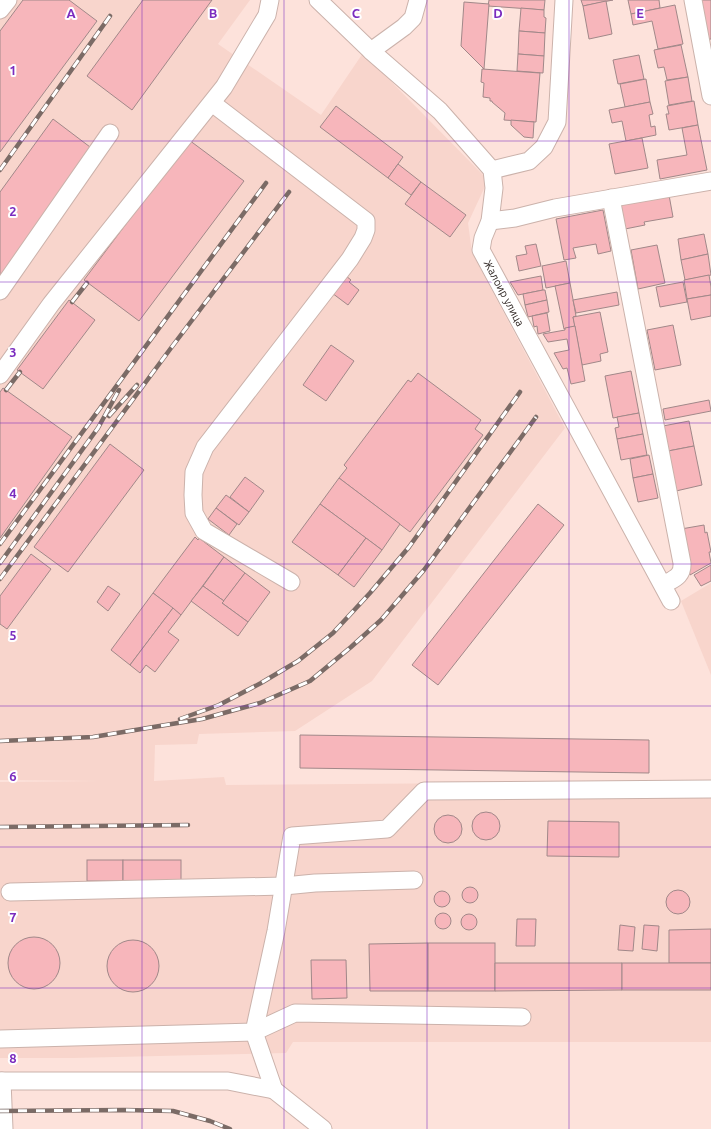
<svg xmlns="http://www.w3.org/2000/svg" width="711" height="1129" viewBox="0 0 711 1129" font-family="Ubuntu,sans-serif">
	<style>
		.built { fill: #f8d5cc }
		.building { fill: #f7b6bb; stroke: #a18889 }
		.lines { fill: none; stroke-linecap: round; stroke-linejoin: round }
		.minor-casing { stroke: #cbb2ab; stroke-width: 19 }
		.minor { stroke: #fff; stroke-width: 17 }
		.rail-casing { stroke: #7b6b66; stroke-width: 4.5 }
		.rail { stroke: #fff; stroke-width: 3; stroke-dasharray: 9; stroke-linecap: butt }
		.grid { fill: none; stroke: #7b2cbf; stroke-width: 1; stroke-opacity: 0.55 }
		.labels { text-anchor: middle; stroke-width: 4; stroke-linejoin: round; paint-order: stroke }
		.street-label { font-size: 11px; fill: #2a211e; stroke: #fff }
		.grid-label { font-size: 13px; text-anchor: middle; font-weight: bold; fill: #7b2cbf; stroke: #fff; stroke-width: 4; stroke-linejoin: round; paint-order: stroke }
	</style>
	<rect width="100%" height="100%" fill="#fde2db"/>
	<!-- built -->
	<g class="built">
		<path d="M0,0H250L218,44L321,115L363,53L488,180L468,223L472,253L565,428L372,681L295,731L199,734L197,744L155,745L154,781L224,777L226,785L711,781V1042H293L286,1053L73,1058H0V782L100,781L0,780Z"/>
		<path d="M711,583V675L681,601Z"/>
	</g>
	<!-- building -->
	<g class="building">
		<path d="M23,0H69L97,21L0,152V31Z"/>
		<path d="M143,0H212L132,110L87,76Z"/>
		<path d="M489,0H545L544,10L488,6Z"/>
		<path d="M581,0H613L583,6Z"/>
		<path d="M628,0H659L660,8L631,14Z"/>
		<path d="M696,0H711V39L704,40Z"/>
		<path d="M606,1L612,34L589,39L583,6Z"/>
		<path d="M464,2L489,4L484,69L461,46Z"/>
		<path d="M675,5L683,44L658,49L652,21L633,25L631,14Z"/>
		<path d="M521,8L544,10V17L546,18L545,33L519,31Z"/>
		<path d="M519,31L545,33L544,56L518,54Z"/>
		<path d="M681,45L688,77L667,80L664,67L658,68L654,50Z"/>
		<path d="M518,54L544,56L543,73L517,71Z"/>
		<path d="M639,55L644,79L618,84L613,60Z"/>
		<path d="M482,69L540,73L536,122L504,120L505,113L492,102V101H490V98L483,97L484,83L481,82Z"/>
		<path d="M688,77L692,101L669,105L665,81Z"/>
		<path d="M646,79L650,102L625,107L620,84Z"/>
		<path d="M694,101L698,125L669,130L666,114H669L667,106Z"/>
		<path d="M650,102L653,114L649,115L651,127L655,126L656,135L626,141L622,121L612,123L609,110Z"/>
		<path d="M336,106L403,157L388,178L320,127Z"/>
		<path d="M53,119L94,150L0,278V192Z"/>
		<path d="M511,120L534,122L533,138L524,137L511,125Z"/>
		<path d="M698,125L707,170L660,179L657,160L687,155L682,128Z"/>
		<path d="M642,138L648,168L615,174L609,144Z"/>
		<path d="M189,140L244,181L139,321L84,280Z"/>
		<path d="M398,164L421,182L411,195L388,178Z"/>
		<path d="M421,182L466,215L450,237L405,204Z"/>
		<path d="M669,195L673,217L644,222L645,225L625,229L621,205Z"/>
		<path d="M603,210L611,251L598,254L596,244L573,248L576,258L564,260L556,219Z"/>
		<path d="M704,234L708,254L681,260L678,239Z"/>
		<path d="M536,244L541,266L519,271L516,256L527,254L525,246Z"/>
		<path d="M657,245L665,283L638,289L631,250Z"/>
		<path d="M708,254L711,275L685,280L681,260Z"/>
		<path d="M566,261L570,283L546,288L542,266Z"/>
		<path d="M341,272L351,280L349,282L359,290L348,305L328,290Z"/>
		<path d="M709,275L711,287V295L687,299L684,280Z"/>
		<path d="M541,276L543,290L518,295L510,282Z"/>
		<path d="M683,282L687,302L660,307L656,287Z"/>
		<path d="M570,283L576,316L573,317L575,326L564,329L555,286Z"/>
		<path d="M543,290H545L547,300L525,305L523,294Z"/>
		<path d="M617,292L619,305L576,313L573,300Z"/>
		<path d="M711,295V316L691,320L687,299Z"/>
		<path d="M69,300L95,320L43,389L17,370Z"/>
		<path d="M547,300L549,312L528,317L525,305Z"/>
		<path d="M600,312L608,352L600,354L601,361L582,365L573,317Z"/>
		<path d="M547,313L550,331L538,334L537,326L534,327L532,316Z"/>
		<path d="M673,325L681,365L655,370L647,330Z"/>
		<path d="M575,326L585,381L571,384L567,368L563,369L554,353L569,350L567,339L548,342L543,334L565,330V328Z"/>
		<path d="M331,345L354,361L326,401L303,385Z"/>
		<path d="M631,371L639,413L613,418L605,376Z"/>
		<path d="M418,373L481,420L475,429L483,435L410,532L339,478L347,468L344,465L408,380L411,382Z"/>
		<path d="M3,388L72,437L0,538V392Z"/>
		<path d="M709,400L711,411L665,420L663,409Z"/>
		<path d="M639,413L643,434L617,439L615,428L619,427L617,417Z"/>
		<path d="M689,421L694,446L668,451L663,426Z"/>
		<path d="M643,434L647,455L621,460L617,439Z"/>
		<path d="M110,444L144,470L68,572L34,547Z"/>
		<path d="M694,446L702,485L676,491L668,451Z"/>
		<path d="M649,455L653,474L633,478L630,459Z"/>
		<path d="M653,474L658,498L638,502L633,478Z"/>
		<path d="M245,477L264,491L249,512L230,497Z"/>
		<path d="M339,478L400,524L382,550L320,504Z"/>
		<path d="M226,495L249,512L239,525L216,508Z"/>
		<path d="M320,504L366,538L338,575L292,542Z"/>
		<path d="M538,504L564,525L438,685L412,665Z"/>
		<path d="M216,508L237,524L229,535L208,519Z"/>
		<path d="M704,525L705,533L707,532L711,552H709L711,563L690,575L681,529Z"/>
		<path d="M195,537L198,540L199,538L224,557L181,615L153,593Z"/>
		<path d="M366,538L382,550L354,587L338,575Z"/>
		<path d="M31,554L51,569L7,629L0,624V596Z"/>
		<path d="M224,557L245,573L224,601L203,586Z"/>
		<path d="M711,565V581L701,586L694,575Z"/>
		<path d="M245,573L270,592L248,622L222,603Z"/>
		<path d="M108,586L120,594L108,611L97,602Z"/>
		<path d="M203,586L224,601L222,603L248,622L238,636L191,601Z"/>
		<path d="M153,593L173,608L130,665L111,650Z"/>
		<path d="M173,608L181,615L168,632L179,640L155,672L146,665L140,673L130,665Z"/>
		<path d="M300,735L649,740V773L300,768Z"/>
		<circle cx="486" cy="826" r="14"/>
		<circle cx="448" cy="829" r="14"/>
		<path d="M548,821L619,822V857L547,856Z"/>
		<rect x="87" y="860" width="36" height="21"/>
		<rect x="123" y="860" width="58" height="21"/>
		<circle cx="470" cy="895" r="8"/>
		<circle cx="678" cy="902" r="12"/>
		<circle cx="442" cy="899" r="8"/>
		<circle cx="443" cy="921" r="8"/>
		<circle cx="469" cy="922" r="8"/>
		<path d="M517,919H536L535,946H516Z"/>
		<path d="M620,925L635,927L633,951L618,950Z"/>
		<path d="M644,925L659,926L657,951L642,949Z"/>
		<path d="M711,929V963H669V930Z"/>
		<circle cx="34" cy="963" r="26"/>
		<circle cx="133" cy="966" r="26"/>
		<path d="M428,943V991H370L369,944Z"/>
		<rect x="428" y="943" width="67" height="48"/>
		<path d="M311,960H346L347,998L312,999Z"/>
		<path d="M495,963H622V990L495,991Z"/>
		<rect x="622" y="963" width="89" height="27"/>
	</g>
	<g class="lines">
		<!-- minor casing -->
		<g class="minor-casing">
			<g id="minor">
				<path d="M318,0L371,51L440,111L492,170L494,188L490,221L483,238L481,250L671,601"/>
				<path d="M693,0L711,96"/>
				<path d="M0,10L8,0"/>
				<path d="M371,51L404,27L413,18L418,0"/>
				<path d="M212,103L366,221V230L363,238L350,259L205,447L194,472L193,495L194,513L204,531L291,582"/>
				<path d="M492,170L529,161L544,147L557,122L564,0"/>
				<path d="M611,198L682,563C683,577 673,579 663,585"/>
				<path d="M490,221L515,218L555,208L711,181"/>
				<path d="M0,291L110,133"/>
				<path d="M0,375L51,304L224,87L267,15L270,0"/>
				<path d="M10,892L284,886L315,883L414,880"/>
				<path d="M0,1039L254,1032L295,1013L522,1017"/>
				<path d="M0,1081H228L274,1090"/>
				<path d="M2,1081L4,1129"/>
				<path d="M323,1129L274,1090L254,1032L276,931L292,836L387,829L424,791L711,789"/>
			</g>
		</g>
		<!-- minor -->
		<use href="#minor" class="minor"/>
		<!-- rail casing -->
		<g class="rail-casing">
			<g id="rail">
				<path d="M0,170L110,16"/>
				<path d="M72,302L87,283"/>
				<path d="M6,390L20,372"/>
				<path d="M109,416L137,385"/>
				<path d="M0,544L266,183"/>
				<path d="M0,563L98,428L119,390"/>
				<path d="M0,579L171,348L289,192"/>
				<path d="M180,719L219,705L261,683L298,661L333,633L370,593L409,547L520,392"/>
				<path d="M0,741L93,737L202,719L260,703L310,681L351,647L381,620L424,570L536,417"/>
				<path d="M0,827L188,825"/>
				<path d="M0,1111L124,1110L173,1111L210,1121L230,1129"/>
			</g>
		</g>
		<!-- rail -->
		<use href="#rail" class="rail"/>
	</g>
	<!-- grid -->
	<path class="grid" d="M142,0V1129M284,0V1129M427,0V1129M569,0V1129M0,141H711M0,282H711M0,423H711M0,564H711M0,706H711M0,847H711M0,988H711"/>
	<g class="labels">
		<!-- street labels -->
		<g class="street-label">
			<text transform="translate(504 293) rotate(62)" y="4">Жалоир улица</text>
		</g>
	</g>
	<g class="grid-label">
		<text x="71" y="18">A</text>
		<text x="213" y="18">B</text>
		<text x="356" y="18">C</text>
		<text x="498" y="18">D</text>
		<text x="640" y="18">E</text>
		<text x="13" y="75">1</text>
		<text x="13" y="216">2</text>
		<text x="13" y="357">3</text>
		<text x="13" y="498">4</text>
		<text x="13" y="640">5</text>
		<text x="13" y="781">6</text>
		<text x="13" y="922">7</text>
		<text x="13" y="1063">8</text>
	</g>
</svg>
